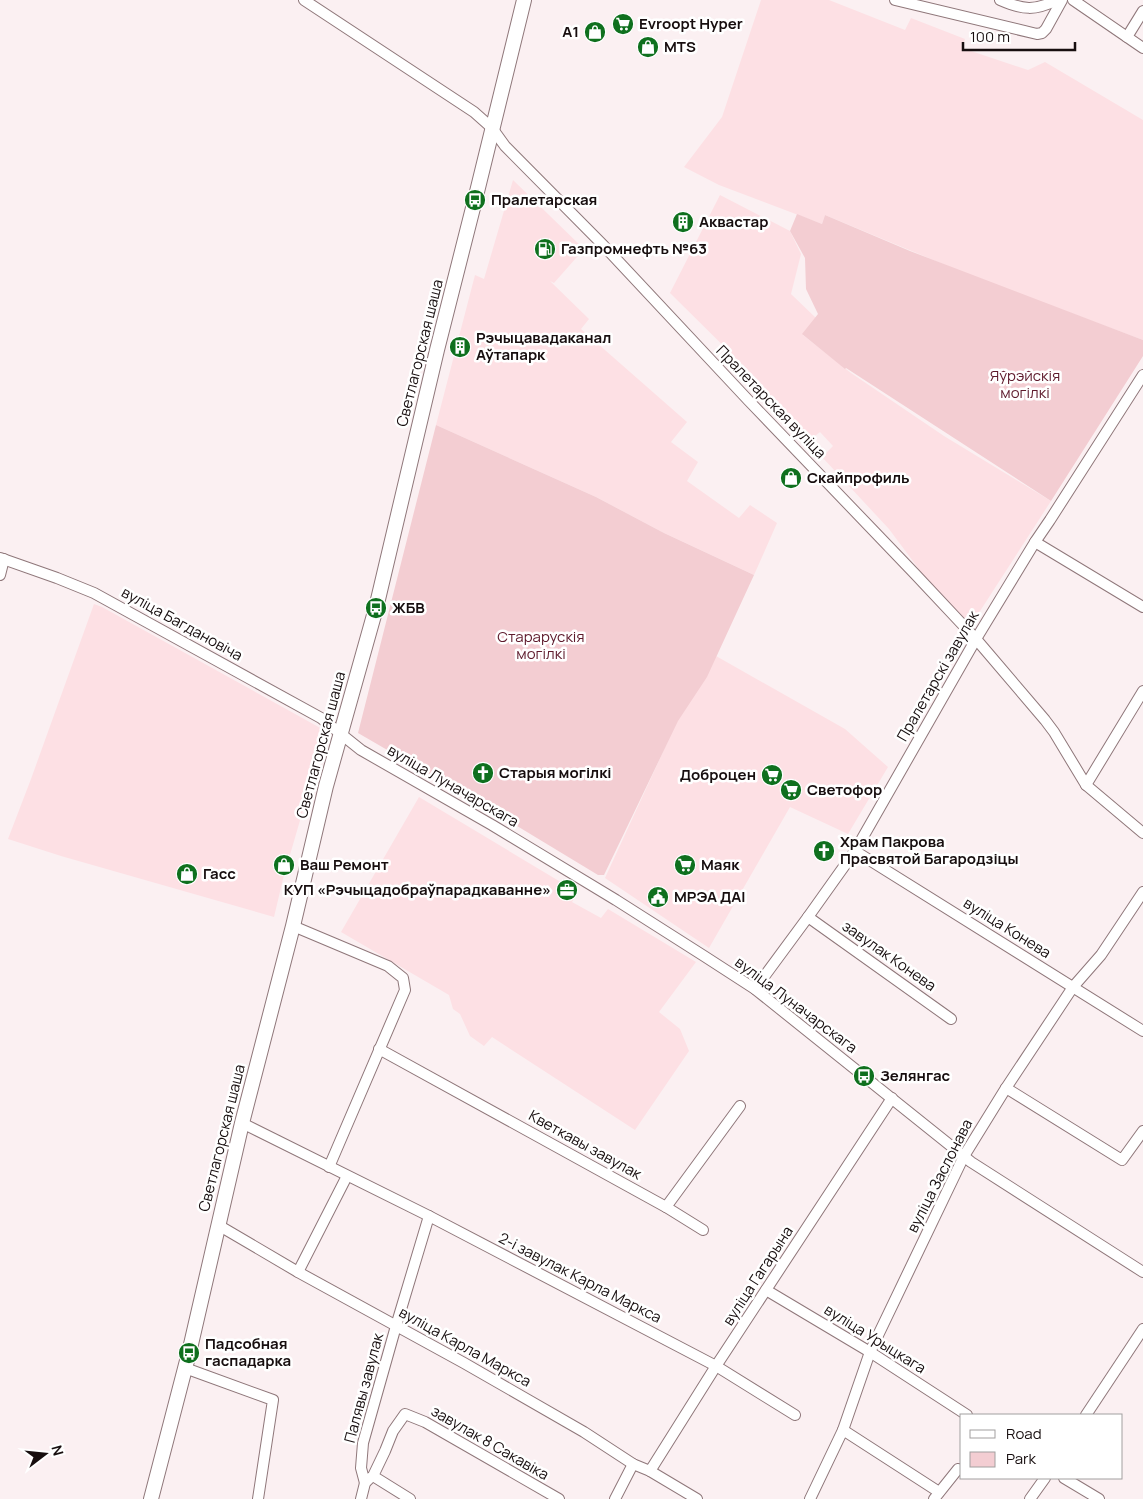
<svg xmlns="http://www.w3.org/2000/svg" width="1143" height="1499" viewBox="0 0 1143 1499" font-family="Manrope,sans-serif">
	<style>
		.built { fill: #fde0e4 }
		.green { fill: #f3cdd2 }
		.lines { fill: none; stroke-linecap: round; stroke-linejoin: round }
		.minor-casing { stroke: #8f777a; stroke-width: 12 }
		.major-casing { stroke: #8f777a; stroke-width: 16 }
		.minor { stroke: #fff; stroke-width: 10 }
		.major { stroke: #fff; stroke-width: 14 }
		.labels { text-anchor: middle; stroke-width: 5; stroke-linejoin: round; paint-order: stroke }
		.poi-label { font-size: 15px; font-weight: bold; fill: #170e0f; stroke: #fff; text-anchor: start }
		.street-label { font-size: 15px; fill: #170e0f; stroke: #fff }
		.park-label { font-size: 15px; fill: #5e1a2c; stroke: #fff }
	</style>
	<rect width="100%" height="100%" fill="#fbf0f2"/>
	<!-- built -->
	<g class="built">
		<path d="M761,0H829L905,30L911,18L965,39L962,48L1028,70L1045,62L1143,120V340L967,274L825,215L822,224L719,185L684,167L722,117Z"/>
		<path d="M513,180L584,249L554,283L550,281L589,319L581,329L687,422L671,442L698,462L687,481L739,518L750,505L777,523L754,575L664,533L596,497L436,425L475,275L484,279Z"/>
		<path d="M720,195L790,231L801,254L791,294L816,318L803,335L851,373L944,436L1051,501L971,625L930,584L889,529L822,457L833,446L820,432L810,440L759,386L761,383L670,293Z"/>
		<path d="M94,604L102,607L324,730L301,817L283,879L274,917L61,856L8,839L31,779Z"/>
		<path d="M709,652L845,729L888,767L848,834L790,807L709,948L605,878Z"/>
		<path d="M419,797L559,881L578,891L572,902L601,918L608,909L696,962L659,1012L680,1029L689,1051L635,1130L492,1037L484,1046L470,1036L460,1014L453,1009L449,995L341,932Z"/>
	</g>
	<!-- green -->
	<g class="green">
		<path d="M797,214L822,224L825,215L910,251L1143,340V356L1051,501L846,368L845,369L802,334L818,314L806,289L805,258L790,231Z"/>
		<path d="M436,425L596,497L664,533L754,575L707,677L678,721L604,875H598L484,806L358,733Z"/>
	</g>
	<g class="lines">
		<!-- minor casing -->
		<g class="minor-casing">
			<g id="minor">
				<path d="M304,0L474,112L492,128L505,146L604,246L749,401L915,574L976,639L1045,720L1054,732L1086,785L1143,833"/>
				<path d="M895,0L1037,34L1042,33L1046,29L1062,0"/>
				<path d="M1000,0C1023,10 1035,11 1057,0"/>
				<path d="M1073,0L1143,48"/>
				<path d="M1127,37L1143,11"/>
				<path d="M1035,542L1143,607"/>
				<path d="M0,558L57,578L94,593L321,718L361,750L492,825L616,900L704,956L755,989L971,1162L1143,1272"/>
				<path d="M0,575L4,559"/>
				<path d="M1086,785L1143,691"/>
				<path d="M855,851L1143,1031"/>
				<path d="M808,917L951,1019"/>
				<path d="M293,926L388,966L403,978L405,990L329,1167"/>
				<path d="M755,989L808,917L855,851L976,639L1035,542L1050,520L1143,375"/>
				<path d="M379,1049L666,1207L740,1106"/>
				<path d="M1006,1088L1122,1160L1143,1131"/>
				<path d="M242,1123L429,1216L716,1366L795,1415"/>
				<path d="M666,1207L703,1230"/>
				<path d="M218,1225L298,1272L464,1363L584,1432L633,1464L650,1471L697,1499"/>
				<path d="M298,1272L347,1176"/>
				<path d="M766,1290L870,1352L967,1415"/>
				<path d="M185,1368L273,1400L258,1499"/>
				<path d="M1086,1415L1143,1329"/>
				<path d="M843,1430L939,1492"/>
				<path d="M650,1471L716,1366L892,1098"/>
				<path d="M1064,1478L1099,1499"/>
				<path d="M365,1483L361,1468L363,1443L396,1326L429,1216"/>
				<path d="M361,1499L365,1483L370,1478"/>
				<path d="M410,1499L373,1476L385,1451L393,1431L405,1414L425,1422L559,1499"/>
				<path d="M615,1499L633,1464"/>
				<path d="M810,1499L843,1430L870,1352L964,1156L1006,1088L1073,987L1101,955L1143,892"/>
				<path d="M934,1499L958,1469"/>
				<path d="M1030,1499L1045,1478"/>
			</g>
		</g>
		<!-- major casing -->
		<g class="major-casing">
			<path id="major" d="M151,1499L189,1353L242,1123L293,926L326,786L376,608L437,350L475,200L524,0"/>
		</g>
		<!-- minor -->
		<use href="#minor" class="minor"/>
		<!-- major -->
		<use href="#major" class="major"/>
	</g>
	<!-- icons -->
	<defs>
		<g id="supermarket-disc" transform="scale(1.125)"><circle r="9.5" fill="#0f701e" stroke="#fff"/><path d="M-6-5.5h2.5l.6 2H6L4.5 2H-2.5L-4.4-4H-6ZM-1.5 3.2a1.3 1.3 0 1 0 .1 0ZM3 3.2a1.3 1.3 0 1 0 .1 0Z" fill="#fff"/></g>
		<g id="shop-disc" transform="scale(1.125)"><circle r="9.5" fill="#0f701e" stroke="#fff"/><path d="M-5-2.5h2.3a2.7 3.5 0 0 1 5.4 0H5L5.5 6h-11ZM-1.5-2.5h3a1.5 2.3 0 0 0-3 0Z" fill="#fff"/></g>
		<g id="bus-disc" transform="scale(1.125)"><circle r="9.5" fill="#0f701e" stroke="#fff"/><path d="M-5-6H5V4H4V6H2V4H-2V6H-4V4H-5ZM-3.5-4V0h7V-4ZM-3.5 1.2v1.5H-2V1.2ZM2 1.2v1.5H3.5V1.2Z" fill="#fff"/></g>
		<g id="building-disc" transform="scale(1.125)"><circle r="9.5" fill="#0f701e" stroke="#fff"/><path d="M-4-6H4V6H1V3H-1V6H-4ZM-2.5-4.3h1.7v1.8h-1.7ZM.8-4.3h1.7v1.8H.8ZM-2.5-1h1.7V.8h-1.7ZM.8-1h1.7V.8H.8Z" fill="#fff"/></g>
		<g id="fuel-disc" transform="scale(1.125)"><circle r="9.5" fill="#0f701e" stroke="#fff"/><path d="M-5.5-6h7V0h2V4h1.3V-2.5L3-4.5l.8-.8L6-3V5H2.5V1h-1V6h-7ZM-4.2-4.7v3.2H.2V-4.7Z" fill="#fff"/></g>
		<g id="church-disc" transform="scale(1.125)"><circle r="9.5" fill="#0f701e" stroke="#fff"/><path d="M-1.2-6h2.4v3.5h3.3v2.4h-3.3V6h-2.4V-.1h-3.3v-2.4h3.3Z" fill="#fff"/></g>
		<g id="office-disc" transform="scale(1.125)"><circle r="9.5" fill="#0f701e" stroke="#fff"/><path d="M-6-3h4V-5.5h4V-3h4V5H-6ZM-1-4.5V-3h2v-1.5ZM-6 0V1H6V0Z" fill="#fff"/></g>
		<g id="civic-disc" transform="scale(1.125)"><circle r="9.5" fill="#0f701e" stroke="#fff"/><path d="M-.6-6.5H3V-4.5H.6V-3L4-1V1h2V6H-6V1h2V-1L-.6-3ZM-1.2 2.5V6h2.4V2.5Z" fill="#fff"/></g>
	</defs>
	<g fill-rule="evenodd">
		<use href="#supermarket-disc" x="623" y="24"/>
		<use href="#shop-disc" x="595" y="32"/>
		<use href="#shop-disc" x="648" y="47"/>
		<use href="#bus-disc" x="475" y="200"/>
		<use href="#building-disc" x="683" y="222"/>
		<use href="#fuel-disc" x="545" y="249"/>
		<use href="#building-disc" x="460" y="347"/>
		<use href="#shop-disc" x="791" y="478"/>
		<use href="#bus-disc" x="376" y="608"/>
		<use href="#church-disc" x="483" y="773"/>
		<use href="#supermarket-disc" x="772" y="775"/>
		<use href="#supermarket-disc" x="791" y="790"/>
		<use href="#church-disc" x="824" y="851"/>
		<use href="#shop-disc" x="284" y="865"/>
		<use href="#supermarket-disc" x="685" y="865"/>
		<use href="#shop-disc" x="187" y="874"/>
		<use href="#office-disc" x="567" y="890"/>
		<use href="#civic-disc" x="658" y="897"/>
		<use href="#bus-disc" x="864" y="1076"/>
		<use href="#bus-disc" x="189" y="1353"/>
	</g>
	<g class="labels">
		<!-- poi labels -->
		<g class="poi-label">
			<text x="639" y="29">Evroopt Hyper</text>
			<text x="579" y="37" text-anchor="end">A1</text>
			<text x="664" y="52">MTS</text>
			<text x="491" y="205">Пралетарская</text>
			<text x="699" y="227">Аквастар</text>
			<text x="561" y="254">Газпромнефть №63</text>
			<text x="476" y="343">Рэчыцавадаканал<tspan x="476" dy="17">Аўтапарк</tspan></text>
			<text x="807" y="483">Скайпрофиль</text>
			<text x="392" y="613">ЖБВ</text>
			<text x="499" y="778">Старыя могілкі</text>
			<text x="756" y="780" text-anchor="end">Доброцен</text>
			<text x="807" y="795">Светофор</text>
			<text x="840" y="847">Храм Пакрова<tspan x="840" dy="17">Прасвятой Багародзіцы</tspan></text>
			<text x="300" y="870">Ваш Ремонт</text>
			<text x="701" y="870">Маяк</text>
			<text x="203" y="879">Гасс</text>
			<text x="551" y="895" text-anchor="end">КУП «Рэчыцадобраўпарадкаванне»</text>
			<text x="674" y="902">МРЭА ДАІ</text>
			<text x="880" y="1081">Зелянгас</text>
			<text x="205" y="1349">Падсобная<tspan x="205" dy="17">гаспадарка</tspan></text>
		</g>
		<!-- street labels -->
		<g class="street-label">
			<text transform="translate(420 353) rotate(-76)" y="5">Светлагорская шаша</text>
			<text transform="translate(771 402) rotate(46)" y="5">Пралетарская вуліца</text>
			<text transform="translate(182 624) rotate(29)" y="5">вуліца Багдановіча</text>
			<text transform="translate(938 676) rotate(-60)" y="5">Пралетарскі завулак</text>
			<text transform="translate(321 745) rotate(-75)" y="5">Светлагорская шаша</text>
			<text transform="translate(453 786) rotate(30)" y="5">вуліца Луначарскага</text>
			<text transform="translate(1007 928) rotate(32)" y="5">вуліца Конева</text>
			<text transform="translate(889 956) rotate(35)" y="5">завулак Конева</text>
			<text transform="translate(796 1005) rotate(37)" y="5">вуліца Луначарскага</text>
			<text transform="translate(222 1138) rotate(-76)" y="5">Светлагорская шаша</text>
			<text transform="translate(585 1145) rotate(29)" y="5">Кветкавы завулак</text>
			<text transform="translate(940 1176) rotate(-63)" y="5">вуліца Заслонава</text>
			<text transform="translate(758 1276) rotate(-57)" y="5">вуліца Гагарына</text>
			<text transform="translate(580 1278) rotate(27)" y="5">2-і завулак Карла Маркса</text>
			<text transform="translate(875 1339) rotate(32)" y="5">вуліца Урыцкага</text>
			<text transform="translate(465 1347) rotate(29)" y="5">вуліца Карла Маркса</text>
			<text transform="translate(364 1388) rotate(-75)" y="5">Палявы завулак</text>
			<text transform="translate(490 1443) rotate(30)" y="5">завулак 8 Сакавіка</text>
		</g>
		<!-- park labels -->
		<g class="park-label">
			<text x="1025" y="381">Яўрэйскія<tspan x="1025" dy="17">могілкі</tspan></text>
			<text x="541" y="642">Старарускія<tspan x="541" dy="17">могілкі</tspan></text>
		</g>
	</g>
	<!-- legend -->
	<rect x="960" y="1414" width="162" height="65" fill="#ffffff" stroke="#a29f9f"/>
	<rect x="970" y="1430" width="25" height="8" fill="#ffffff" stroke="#a29f9f"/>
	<text x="1006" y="1439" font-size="15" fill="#170e0f">Road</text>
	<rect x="970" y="1452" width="25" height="15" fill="#f3cdd2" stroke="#a29f9f"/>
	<text x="1006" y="1464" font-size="15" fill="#170e0f">Park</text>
	<!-- north arrow -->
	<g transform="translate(45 1454) rotate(74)" stroke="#ffffff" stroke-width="4" paint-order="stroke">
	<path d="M0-4L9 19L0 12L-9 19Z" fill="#170e0f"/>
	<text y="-8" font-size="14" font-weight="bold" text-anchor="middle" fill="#170e0f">N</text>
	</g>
	<!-- scale -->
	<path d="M963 42v8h112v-8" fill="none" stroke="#170e0f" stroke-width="2.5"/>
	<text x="970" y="42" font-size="15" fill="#170e0f" stroke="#ffffff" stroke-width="4" paint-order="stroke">100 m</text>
</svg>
